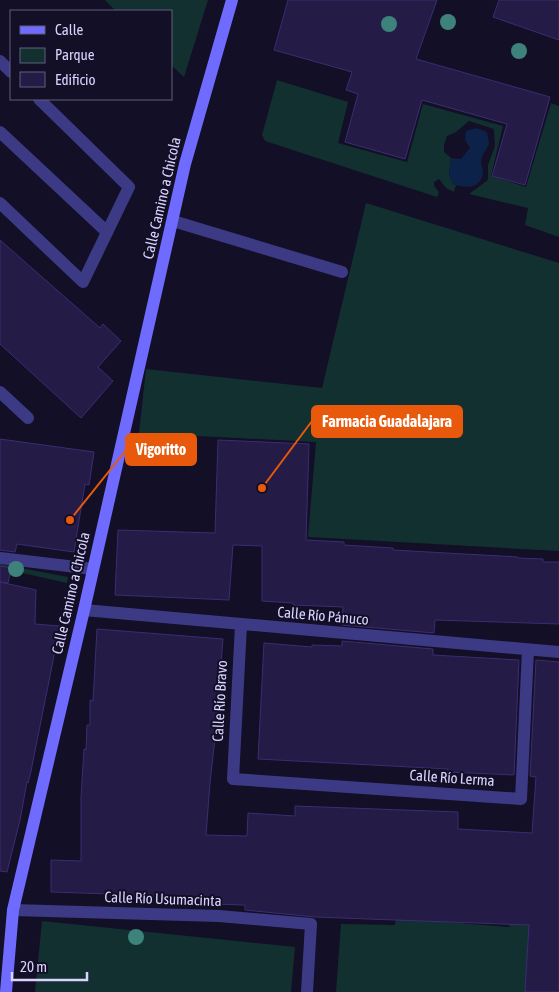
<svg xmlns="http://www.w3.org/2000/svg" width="559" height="992" font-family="'Asap Condensed',sans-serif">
<rect width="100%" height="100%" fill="#130f26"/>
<g fill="#12302f">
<path d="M105 0H208L184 77 171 65V11H116Z"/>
<path d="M277 80 348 102 338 143 407 162 423 104 503 126 491 176 526 187 551 103 559 106V237L525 225 528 208 469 194 488 180V165L495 146 494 129 469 121 456 132 447 136 444 145V152L451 158 449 174 453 184 456 185 454 192 446 188 439 179 434 182V186L439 192 437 197 265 141 262 135Z"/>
<path d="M366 203 559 263V551L308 537 316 442 139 433 146 369 322 388Z"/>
<path d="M0 564 68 577 67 583 0 568Z"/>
<path d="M511 902H531L525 992H336L341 924 395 925 396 918 509 927Z"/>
<path d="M42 921 295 947 291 992H35Z"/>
</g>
<path fill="#0c2248" d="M477 128 487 132 489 144C486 150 481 156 481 163 481 165 483 169 483 171 482 189 466 189 453 184L449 174 451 158 461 159 470 148 465 140 466 131Z"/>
<g fill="#241b47" stroke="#3b2d73">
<path d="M288 0H437L416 59 550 97 525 185 492 176 507 124 422 100 405 159 345 142 358 94 346 90 352 72 274 50Z"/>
<path d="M499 0H559V40L493 17Z"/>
<path d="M0 240 100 328 103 324 121 341 98 367 113 381 81 418 0 344Z"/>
<path d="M0 439 94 452 89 485 85 484 74 552 17 544 15 552 0 550Z"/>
<path d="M218 440 309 444 306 540 344 542V545L393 548V550L518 557V558L543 559V562H559V624L435 620 434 633 342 625 343 607 293 605V603L262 601V546L233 545 229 600 115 595 118 530 215 533Z"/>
<path d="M0 566 11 568 8 583 0 582Z"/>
<path d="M0 582 36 590 35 624 60 626 31 771 28 783 27 782 20 820 7 872 0 871Z"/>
<path d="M97 629 223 639 221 663H223L221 711H218L210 783 206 835 247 836 248 813 295 816V806L458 812V829L532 833 536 777 530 776 536 660 559 662V992H525L529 925 315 917 245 910V905L177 903V900L111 897V894L51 892V860L81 861V797L84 749 86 750 87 725H90V700L93 701Z"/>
<path d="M342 641 433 649V655L519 660 514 775 448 772V769L258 759 264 643 312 647V645L342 646Z"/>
</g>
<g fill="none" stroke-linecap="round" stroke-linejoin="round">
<g stroke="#3d3a85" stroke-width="12">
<path d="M0 61 11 72"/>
<path d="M0 132 107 232"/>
<path d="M0 203 83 282 129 187 39 99"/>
<path d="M173 221 342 272"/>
<path d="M0 392 28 418"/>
<path d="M0 558 93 569"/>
<path d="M84 610 559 652"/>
<path d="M241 625 233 779 521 799 528 650"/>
<path d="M13 910 219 916 311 924 307 992"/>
</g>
<path stroke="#6f6bff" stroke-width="12" d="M6 992 13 910 84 610 185 164 232 0"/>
</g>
<g fill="#3d827b">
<circle cx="448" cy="22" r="8"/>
<circle cx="389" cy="24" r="8"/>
<circle cx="519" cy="51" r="8"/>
<circle cx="16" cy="569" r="8"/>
<circle cx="136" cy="937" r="8"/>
</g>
<g text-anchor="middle" stroke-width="4" stroke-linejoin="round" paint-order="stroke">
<g font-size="15" fill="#d9d4ff" stroke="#130f26">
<text transform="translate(162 198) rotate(-77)" y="5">Calle Camino a Chicola</text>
<text transform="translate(71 593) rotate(-77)" y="5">Calle Camino a Chicola</text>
<text transform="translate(323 616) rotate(5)" y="5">Calle Río Pánuco</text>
<text transform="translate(220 701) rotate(-87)" y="5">Calle Río Bravo</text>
<text transform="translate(452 778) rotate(4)" y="5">Calle Río Lerma</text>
<text transform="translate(163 899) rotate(2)" y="5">Calle Río Usumacinta</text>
</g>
</g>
<path fill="none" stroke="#e8590c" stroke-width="2" d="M262 488L312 421M70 520L126 450"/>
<g fill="#e8590c" stroke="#130f26" stroke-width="2">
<circle cx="262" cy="488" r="5"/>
<circle cx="70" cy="520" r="5"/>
</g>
<g fill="#e8590c" stroke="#e8590c" stroke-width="2">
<rect x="312" y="406" width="150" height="31" rx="5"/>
<rect x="126" y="434" width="70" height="31" rx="5"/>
</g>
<g font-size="16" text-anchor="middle" font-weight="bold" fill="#fff">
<text x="387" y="427">Farmacia Guadalajara</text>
<text x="161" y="455">Vigoritto</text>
</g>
<rect x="10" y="10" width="162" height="90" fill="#130f26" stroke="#625e7d"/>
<rect x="20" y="26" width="25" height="8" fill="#6f6bff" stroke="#625e7d"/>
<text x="55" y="35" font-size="15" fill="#d9d4ff">Calle</text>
<rect x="20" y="48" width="25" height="15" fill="#12302f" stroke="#625e7d"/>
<text x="55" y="60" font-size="15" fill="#d9d4ff">Parque</text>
<rect x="20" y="72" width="25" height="15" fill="#241b47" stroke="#625e7d"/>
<text x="55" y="85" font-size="15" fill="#d9d4ff">Edificio</text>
<path d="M12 972v8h75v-8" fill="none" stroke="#d9d4ff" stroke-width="2.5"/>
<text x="20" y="972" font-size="15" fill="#d9d4ff" stroke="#130f26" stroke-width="4" paint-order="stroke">20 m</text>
</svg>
